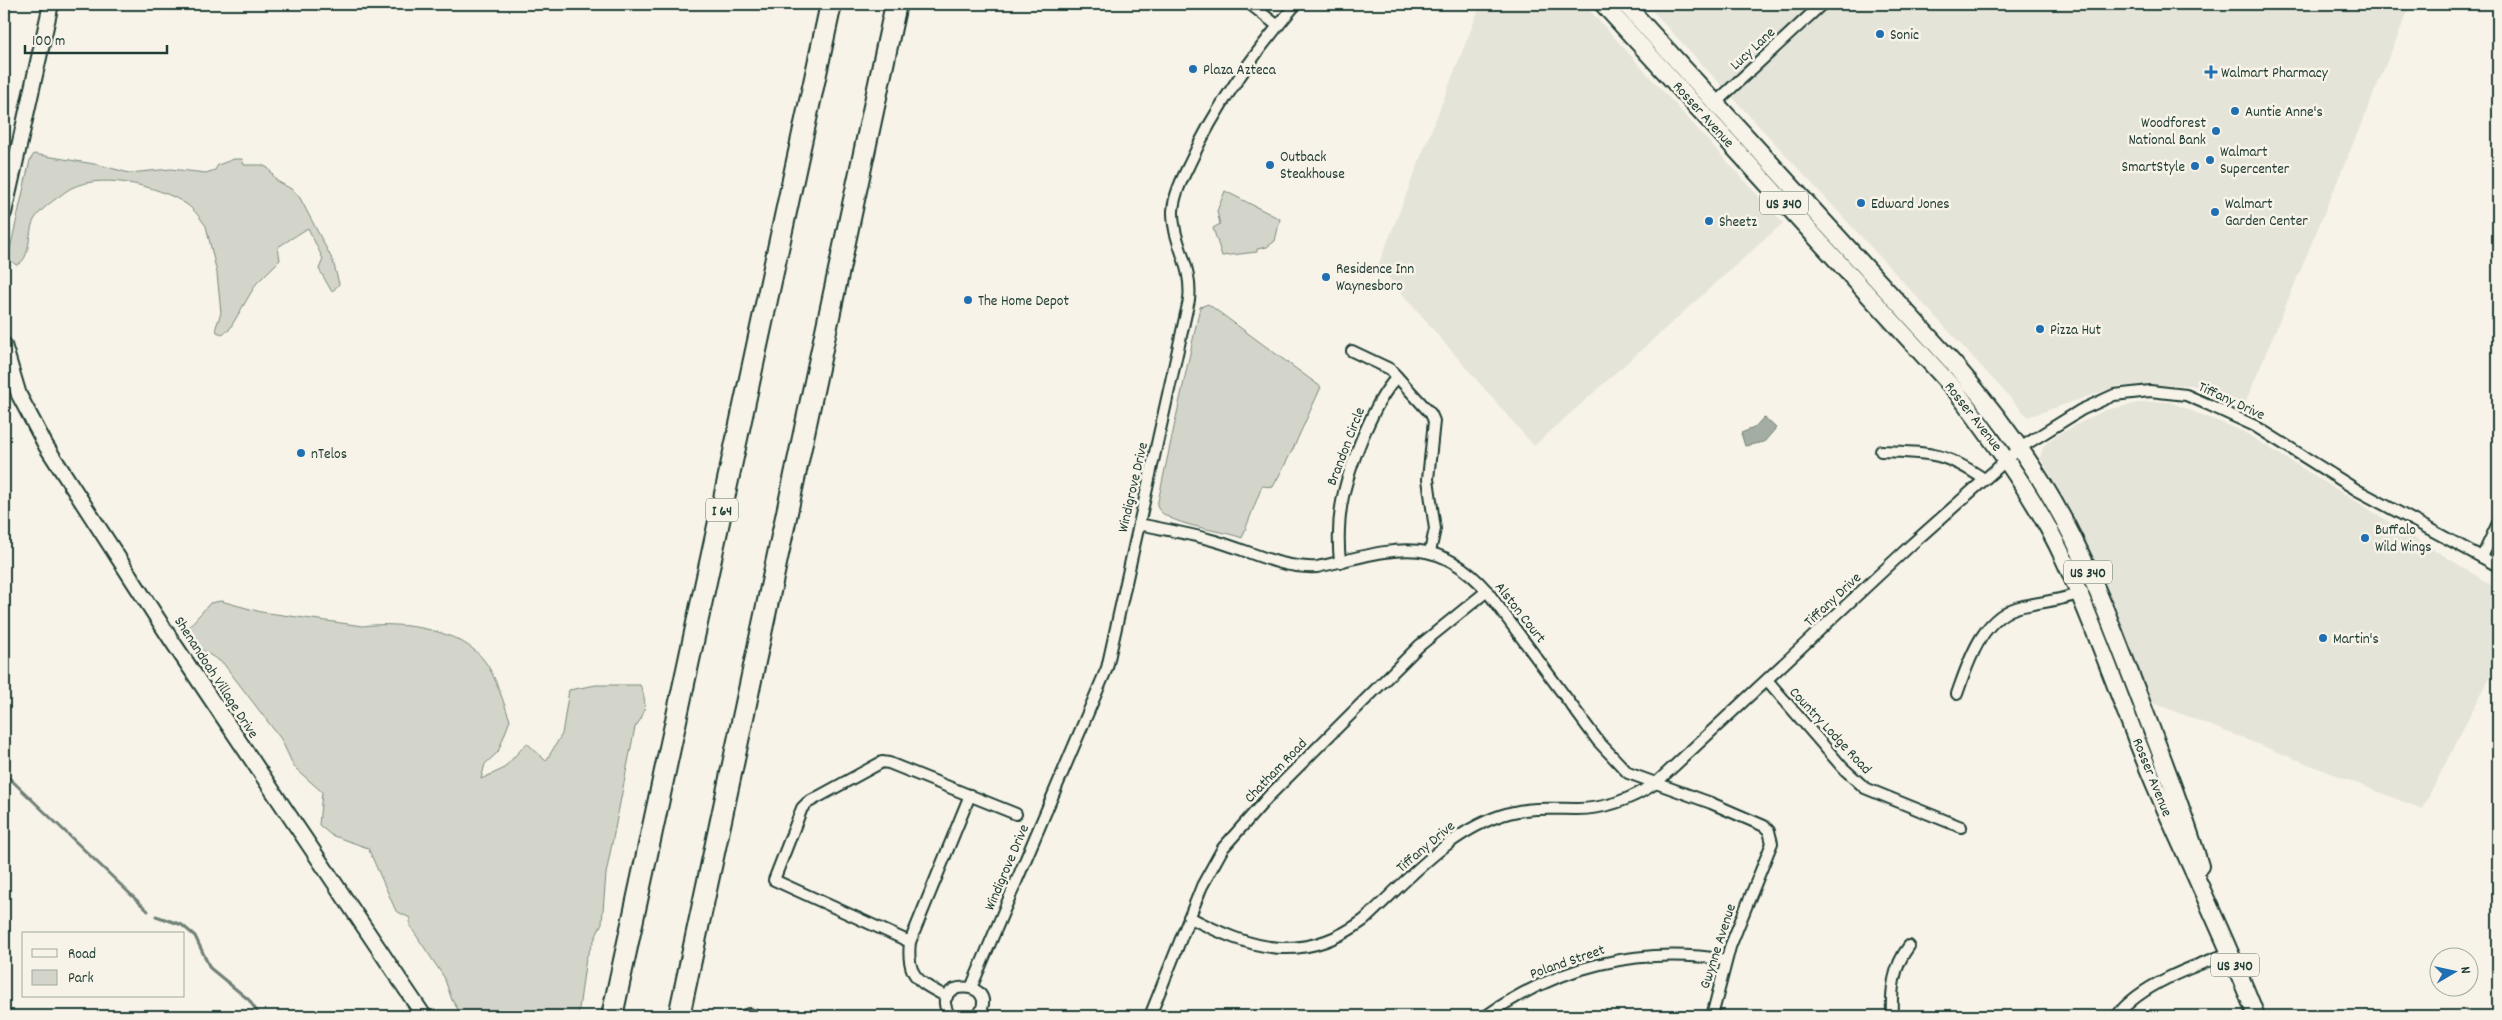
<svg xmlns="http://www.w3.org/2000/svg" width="2502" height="1020" font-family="Dekko,sans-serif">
<rect width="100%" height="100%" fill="#f7f3e8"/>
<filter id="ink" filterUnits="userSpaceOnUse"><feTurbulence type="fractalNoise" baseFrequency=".02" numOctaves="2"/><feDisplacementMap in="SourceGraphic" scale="10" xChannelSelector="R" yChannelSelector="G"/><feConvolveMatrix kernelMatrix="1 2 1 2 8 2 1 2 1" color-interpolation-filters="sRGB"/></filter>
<g filter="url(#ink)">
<g fill="#e5e4d9">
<path d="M1481 4H1584L1783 223 1534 446 1378 266Z"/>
<path d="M1646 4H2411L2244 406 2192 385 2118 386 2028 417Z"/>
<path d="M2144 402H2170L2242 431 2498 589V661L2422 809 2151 702 2106 591 2068 506 2040 457 2044 445 2057 435 2105 410Z"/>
</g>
<g fill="#d3d5ca" stroke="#79897f">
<path d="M34 154 100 165 129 173 171 169 206 173 215 170 218 165 234 159H242L244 165H262L268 168 277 181 293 190 300 198 333 261 339 284 332 292 319 269 323 259 308 228 278 247 280 260 256 284 229 330 222 334 217 332 216 327 221 313 217 273 206 226C200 218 195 210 186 204 158 185 94 170 65 192 56 199 40 209 34 220 27 233 32 260 16 265L8 258 30 160Z"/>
<path d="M1225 191 1280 219 1275 241 1267 247 1257 249V252L1222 256 1213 228 1220 224 1217 211Z"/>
<path d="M1208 304 1321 387 1292 451 1273 487 1262 486 1242 538C1223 530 1163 525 1157 506L1200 307Z"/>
<path d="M221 601 261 612 363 626C400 621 464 629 486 663 497 679 503 702 510 720L498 752 485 764 481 779 503 769 527 743 546 761 562 734 569 690 596 685H640C647 701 647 713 635 727L606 874 602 923 586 958 578 1016H462L452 1000 444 977 410 926V918L396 911 368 848 331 835 319 825 322 792 294 767 281 739 223 663 205 652 187 636V629L210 603Z"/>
</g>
<path fill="#a4ada3" stroke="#6f8077" d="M1764 417 1776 428 1764 442 1745 446 1741 433 1754 428Z"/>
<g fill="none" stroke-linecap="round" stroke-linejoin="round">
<g stroke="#6f8077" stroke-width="3">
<path d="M4 773 148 911"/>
<path d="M156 916 182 925 195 936 210 968 249 1000 260 1016"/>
</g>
<defs>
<g id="minor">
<path d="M1250 4 1278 26"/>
<path d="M1713 105 1822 4"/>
<path d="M1352 351 1390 369 1431 414 1434 421 1428 479 1435 529 1430 552"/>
<path d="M1881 451C1929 453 1943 451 1984 479"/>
<path d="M1139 524C1162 529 1186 533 1208 539 1245 548 1278 569 1317 567 1386 552 1433 529 1487 591L1598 741 1628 773 1711 803 1764 826 1769 831 1772 843 1730 947 1712 1016"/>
<path d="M2482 557 2498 523"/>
<path d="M1340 562C1335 513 1345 480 1363 436 1373 414 1381 395 1397 377"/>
<path d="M1767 680 1843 768 1865 788 1961 827"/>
<path d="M1957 694C1969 660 1983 614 2023 606 2042 602 2064 600 2083 592"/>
<path d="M1189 917C1252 950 1303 965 1364 920 1408 880 1450 829 1509 813 1532 807 1554 809 1577 809 1606 809 1632 799 1656 783L1912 544 2020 448 2081 410 2114 395 2150 391 2186 395 2207 404 2255 426 2357 490 2498 566"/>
<path d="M910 942 774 880 802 808 807 803 882 762 889 763 1016 814"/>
<path d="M971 988 1107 668 1189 300C1193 265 1172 242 1173 211 1174 195 1182 179 1189 165 1216 105 1254 54 1296 4"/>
<path d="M947 997C919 982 906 977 910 942L970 795"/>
<path d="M743 1016 749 1014 755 1016"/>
<path d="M950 1016C925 978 1003 978 978 1016"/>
<path d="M1150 1016 1202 886 1223 848 1269 796 1419 646 1487 591"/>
<path d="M1486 1016C1557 966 1640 946 1726 960"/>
<path d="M1892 1016C1891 990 1893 967 1909 946"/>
<path d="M2117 1016C2139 985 2196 965 2230 953"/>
</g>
<g id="tertiary">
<path d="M4 213 51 4"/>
<path d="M4 345 19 395 46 446 172 641 424 1016"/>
</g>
<g id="primary">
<path d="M1603 4 1957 392C1996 445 2035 497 2063 557 2099 633 2124 714 2158 792 2190 867 2227 940 2256 1016"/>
<path d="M1625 4 1954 364C2000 417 2042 475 2073 538 2099 590 2119 645 2140 699 2161 755 2183 809 2200 866"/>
</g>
<g id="motorway">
<path d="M612 1016 831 4"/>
<path d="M679 1016 896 4"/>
</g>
</defs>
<use href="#minor" stroke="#1f3d34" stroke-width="14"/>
<use href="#tertiary" stroke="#1f3d34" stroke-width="18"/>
<use href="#primary" stroke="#1f3d34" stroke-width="20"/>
<use href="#motorway" stroke="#1f3d34" stroke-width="24"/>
<use href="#minor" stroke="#f7f3e8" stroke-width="10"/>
<use href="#tertiary" stroke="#f7f3e8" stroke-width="14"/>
<use href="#primary" stroke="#f7f3e8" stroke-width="16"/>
<use href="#motorway" stroke="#f7f3e8" stroke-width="20"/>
</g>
</g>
<g fill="#1f6fb2" stroke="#f7f3e8" stroke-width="2">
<circle cx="1880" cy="34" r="5"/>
<circle cx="1193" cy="69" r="5"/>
<path d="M2208.5 64.5h5v5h5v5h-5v5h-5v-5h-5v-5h5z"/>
<circle cx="2235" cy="111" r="5"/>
<circle cx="2216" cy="131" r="5"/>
<circle cx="2210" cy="160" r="5"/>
<circle cx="1270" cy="165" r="5"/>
<circle cx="2195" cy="166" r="5"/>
<circle cx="1861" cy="203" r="5"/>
<circle cx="2215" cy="212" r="5"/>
<circle cx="1709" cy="221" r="5"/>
<circle cx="1326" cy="277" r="5"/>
<circle cx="968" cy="300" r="5"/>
<circle cx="2040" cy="329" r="5"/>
<circle cx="301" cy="453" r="5"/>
<circle cx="2365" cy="538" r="5"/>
<circle cx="2323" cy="638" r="5"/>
</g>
<g text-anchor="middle" stroke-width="5" stroke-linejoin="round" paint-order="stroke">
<g fill="#f7f3e8" stroke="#60746a" stroke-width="1">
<rect x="1760" y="191.5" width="48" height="23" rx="4"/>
<rect x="706" y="498.5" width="32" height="23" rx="4"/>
<rect x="2064" y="560.5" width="48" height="23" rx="4"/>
<rect x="2211" y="953.5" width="48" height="23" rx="4"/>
</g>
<g font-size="14" font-weight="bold" fill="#1f3d34">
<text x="1784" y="208">US 340</text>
<text x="722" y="515">I 64</text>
<text x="2088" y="577">US 340</text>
<text x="2235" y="970">US 340</text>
</g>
<g font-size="15" fill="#1f3d34" stroke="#f7f3e8" text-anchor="start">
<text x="1890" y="39">Sonic</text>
<text x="1203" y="74">Plaza Azteca</text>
<text x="2221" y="77">Walmart Pharmacy</text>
<text x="2245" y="116">Auntie Anne's</text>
<text x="2206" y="127" text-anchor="end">Woodforest<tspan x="2206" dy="17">National Bank</tspan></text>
<text x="2220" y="156">Walmart<tspan x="2220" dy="17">Supercenter</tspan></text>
<text x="1280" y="161">Outback<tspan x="1280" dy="17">Steakhouse</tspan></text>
<text x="2185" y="171" text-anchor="end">SmartStyle</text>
<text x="1871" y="208">Edward Jones</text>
<text x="2225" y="208">Walmart<tspan x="2225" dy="17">Garden Center</tspan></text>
<text x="1719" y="226">Sheetz</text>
<text x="1336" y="273">Residence Inn<tspan x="1336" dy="17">Waynesboro</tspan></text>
<text x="978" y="305">The Home Depot</text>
<text x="2050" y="334">Pizza Hut</text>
<text x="311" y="458">nTelos</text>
<text x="2375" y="534">Buffalo<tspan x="2375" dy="17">Wild Wings</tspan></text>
<text x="2333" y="643">Martin's</text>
</g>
<g font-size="15" fill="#1f3d34" stroke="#f7f3e8">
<text transform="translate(1752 48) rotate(-43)" y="5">Lucy Lane</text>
<text transform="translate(1704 114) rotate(48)" y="5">Rosser Avenue</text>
<text transform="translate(2232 400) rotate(25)" y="5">Tiffany Drive</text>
<text transform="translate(1974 416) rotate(52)" y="5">Rosser Avenue</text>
<text transform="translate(1345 446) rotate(-69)" y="5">Brandon Circle</text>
<text transform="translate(1132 487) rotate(-77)" y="5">Windigrove Drive</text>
<text transform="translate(1832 599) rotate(-43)" y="5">Tiffany Drive</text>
<text transform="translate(1521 612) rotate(52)" y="5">Alston Court</text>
<text transform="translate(217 677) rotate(57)" y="5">Shenandoah Village Drive</text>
<text transform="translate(1831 730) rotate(47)" y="5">Country Lodge Road</text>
<text transform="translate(1275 770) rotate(-46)" y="5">Chatham Road</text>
<text transform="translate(2153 777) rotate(68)" y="5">Rosser Avenue</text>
<text transform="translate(1425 846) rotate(-40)" y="5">Tiffany Drive</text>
<text transform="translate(1006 867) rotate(-67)" y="5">Windigrove Drive</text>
<text transform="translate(1717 946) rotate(-72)" y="5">Gwynne Avenue</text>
<text transform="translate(1567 961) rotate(-19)" y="5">Poland Street</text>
</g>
</g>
<rect width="2502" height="1020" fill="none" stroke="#f7f3e8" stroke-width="20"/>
<rect x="10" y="10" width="2482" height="1000" fill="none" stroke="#1f3d34" stroke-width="2" filter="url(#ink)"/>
<rect x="22" y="932" width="162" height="65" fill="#f7f3e8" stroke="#a1aaa0"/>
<rect x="32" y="949" width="25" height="8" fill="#f7f3e8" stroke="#a1aaa0"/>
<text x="68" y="958" font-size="15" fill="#1f3d34">Road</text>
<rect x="32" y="970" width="25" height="15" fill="#d3d5ca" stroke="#a1aaa0"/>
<text x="68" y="982" font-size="15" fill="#1f3d34">Park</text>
<g transform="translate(2454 972) rotate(81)"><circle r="24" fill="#f7f3e8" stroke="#a1aaa0"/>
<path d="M0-4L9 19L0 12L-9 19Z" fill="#1f6fb2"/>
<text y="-8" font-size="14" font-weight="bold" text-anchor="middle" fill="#1f3d34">N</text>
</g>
<path d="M25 45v8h142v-8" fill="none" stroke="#1f3d34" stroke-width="2.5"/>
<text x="32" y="45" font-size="15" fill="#1f3d34" stroke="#f7f3e8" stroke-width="4" paint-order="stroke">100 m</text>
</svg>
